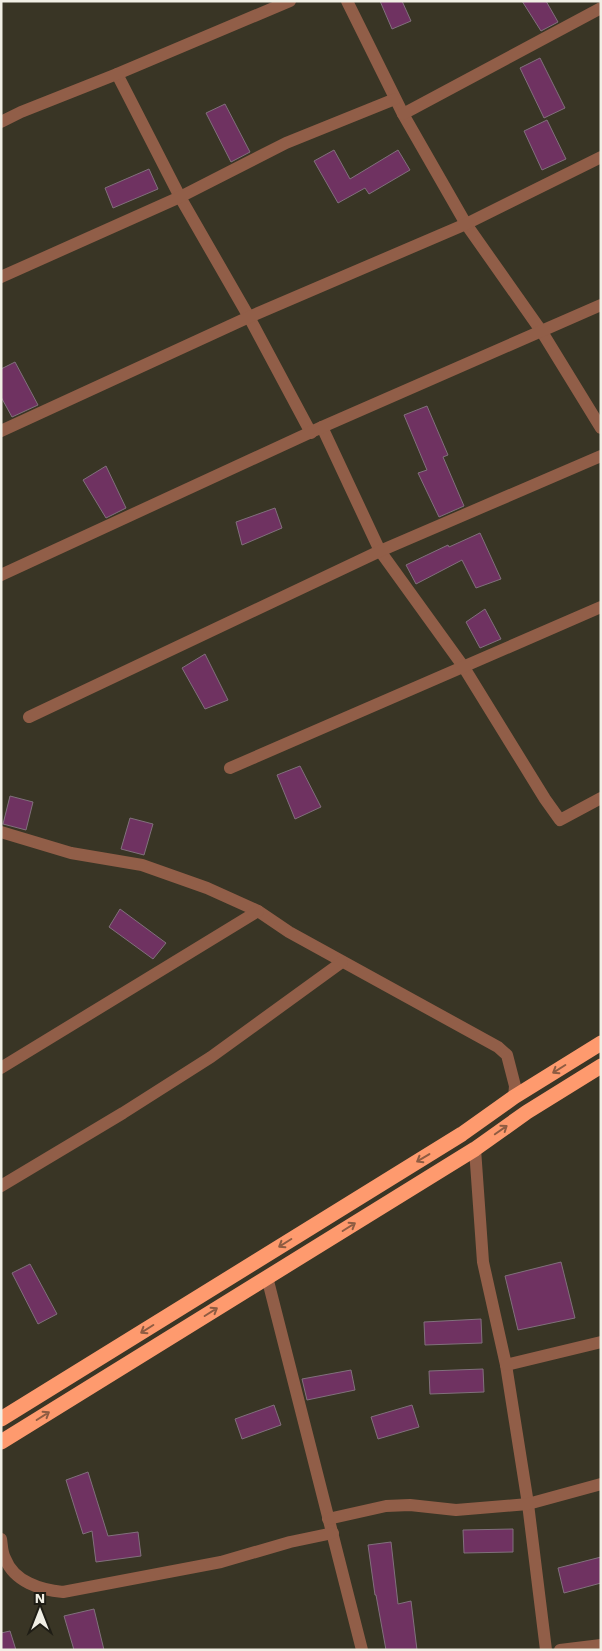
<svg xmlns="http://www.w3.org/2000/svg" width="602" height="1651" font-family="'Work Sans',sans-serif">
<rect width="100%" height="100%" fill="#393525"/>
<g fill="#6f3261" stroke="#81707c">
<path d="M380 1H402L411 21 392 29Z"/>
<path d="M522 1H546L558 22 541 31Z"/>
<path d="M540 58 565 108 544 118 520 68Z"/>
<path d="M225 104 250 152 231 162 206 113Z"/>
<path d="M547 120 566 159 542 170 524 131Z"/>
<path d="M334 150 350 179 398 150 410 170 369 194 365 188 338 203 314 161Z"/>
<path d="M149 169 158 189 113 208 105 188Z"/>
<path d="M15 362 38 405 12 417 1 397V369Z"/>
<path d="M427 406 448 455 443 457 464 506 439 517 418 473 427 470 404 415Z"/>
<path d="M106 466 126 508 106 518 83 480Z"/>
<path d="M275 508 282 528 242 545 236 522Z"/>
<path d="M480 533 501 579 476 588 462 560 416 584 406 565 448 545 449 547Z"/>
<path d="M485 609 501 639 480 648 466 622Z"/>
<path d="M205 654 228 700 205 709 182 668Z"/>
<path d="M300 766 321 807 295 819 277 775Z"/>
<path d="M10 796 33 802 26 830 3 824Z"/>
<path d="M130 818 153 824 144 855 121 849Z"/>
<path d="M120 909 166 943 153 959 109 927Z"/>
<path d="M561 1262 575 1318 518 1330 505 1276Z"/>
<path d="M30 1264 57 1314 38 1324 12 1273Z"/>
<path d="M481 1319 482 1343 425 1345 424 1322Z"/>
<path d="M483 1369 484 1392 430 1394 429 1371Z"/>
<path d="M351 1370 355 1390 307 1400 302 1379Z"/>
<path d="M274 1405 281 1425 242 1439 235 1419Z"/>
<path d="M412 1405 419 1427 378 1439 371 1417Z"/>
<path d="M88 1472 108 1536 138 1532 141 1556 96 1562 92 1531 83 1534 66 1480Z"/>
<path d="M513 1529V1552L464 1553 463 1530Z"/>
<path d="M391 1542 398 1604 411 1601 417 1650H386L376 1595H375L368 1545Z"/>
<path d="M601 1557V1583L564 1593 558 1568Z"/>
<path d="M94 1609 104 1650H74L64 1616Z"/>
<path d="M10 1631 16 1650H1V1633Z"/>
</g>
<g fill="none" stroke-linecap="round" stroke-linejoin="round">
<g stroke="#915e48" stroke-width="12">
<path d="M347 1 403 114 466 224 542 332 601 428"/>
<path d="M117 74 180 197 249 317 311 433"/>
<path d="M403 114 601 8"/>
<path d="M1 122 21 112 117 74 290 1"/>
<path d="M1 277 180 197 286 143 395 99"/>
<path d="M322 427 380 551 463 666 545 799 560 820 601 798"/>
<path d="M1 431 249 317 466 224 601 157"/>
<path d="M1 575 322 427 601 305"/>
<path d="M29 717 380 551 601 456"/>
<path d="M230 768 601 607"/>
<path d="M1 832 71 853 142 865 207 888 258 911 289 932 498 1047 507 1055 515 1086 514 1097"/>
<path d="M1 1068 258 911"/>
<path d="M475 1149 483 1262 506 1365 528 1504 546 1650"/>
<path d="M1 1186 123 1113 211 1057 342 962"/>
<path d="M267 1277 362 1650"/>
<path d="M506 1365 601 1342"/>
<path d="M328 1519 386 1506 410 1505 456 1510 528 1504 601 1484"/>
<path d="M1 1539C2 1545 2 1553 5 1558 14 1582 41 1590 63 1592L221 1562 290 1542 333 1533"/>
<path d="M560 1650 601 1645"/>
</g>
<g stroke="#fe9a6e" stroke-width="15">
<path d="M1 1419 462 1134 514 1097 601 1043"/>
<path d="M1 1442 475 1149 527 1112 601 1066"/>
</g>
</g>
<defs><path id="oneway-shaft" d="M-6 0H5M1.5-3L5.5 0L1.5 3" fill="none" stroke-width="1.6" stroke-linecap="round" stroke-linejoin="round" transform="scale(1.25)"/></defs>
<g stroke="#8e5c42">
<use href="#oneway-shaft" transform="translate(559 1069) rotate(148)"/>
<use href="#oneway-shaft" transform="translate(501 1130) rotate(-35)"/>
<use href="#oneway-shaft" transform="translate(423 1158) rotate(149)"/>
<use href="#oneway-shaft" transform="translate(349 1227) rotate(-32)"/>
<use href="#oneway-shaft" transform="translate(285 1243) rotate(148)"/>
<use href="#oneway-shaft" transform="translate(211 1312) rotate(-32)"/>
<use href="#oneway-shaft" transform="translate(147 1329) rotate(148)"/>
<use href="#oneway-shaft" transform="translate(43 1416) rotate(-32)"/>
</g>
<rect width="602" height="1651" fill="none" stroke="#f1efe5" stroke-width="5"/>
<g transform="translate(40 1611)" stroke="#1f1d15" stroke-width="4" paint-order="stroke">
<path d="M0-4L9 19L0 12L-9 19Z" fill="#f1efe5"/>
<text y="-8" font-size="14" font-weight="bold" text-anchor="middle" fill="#f1efe5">N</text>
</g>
</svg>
